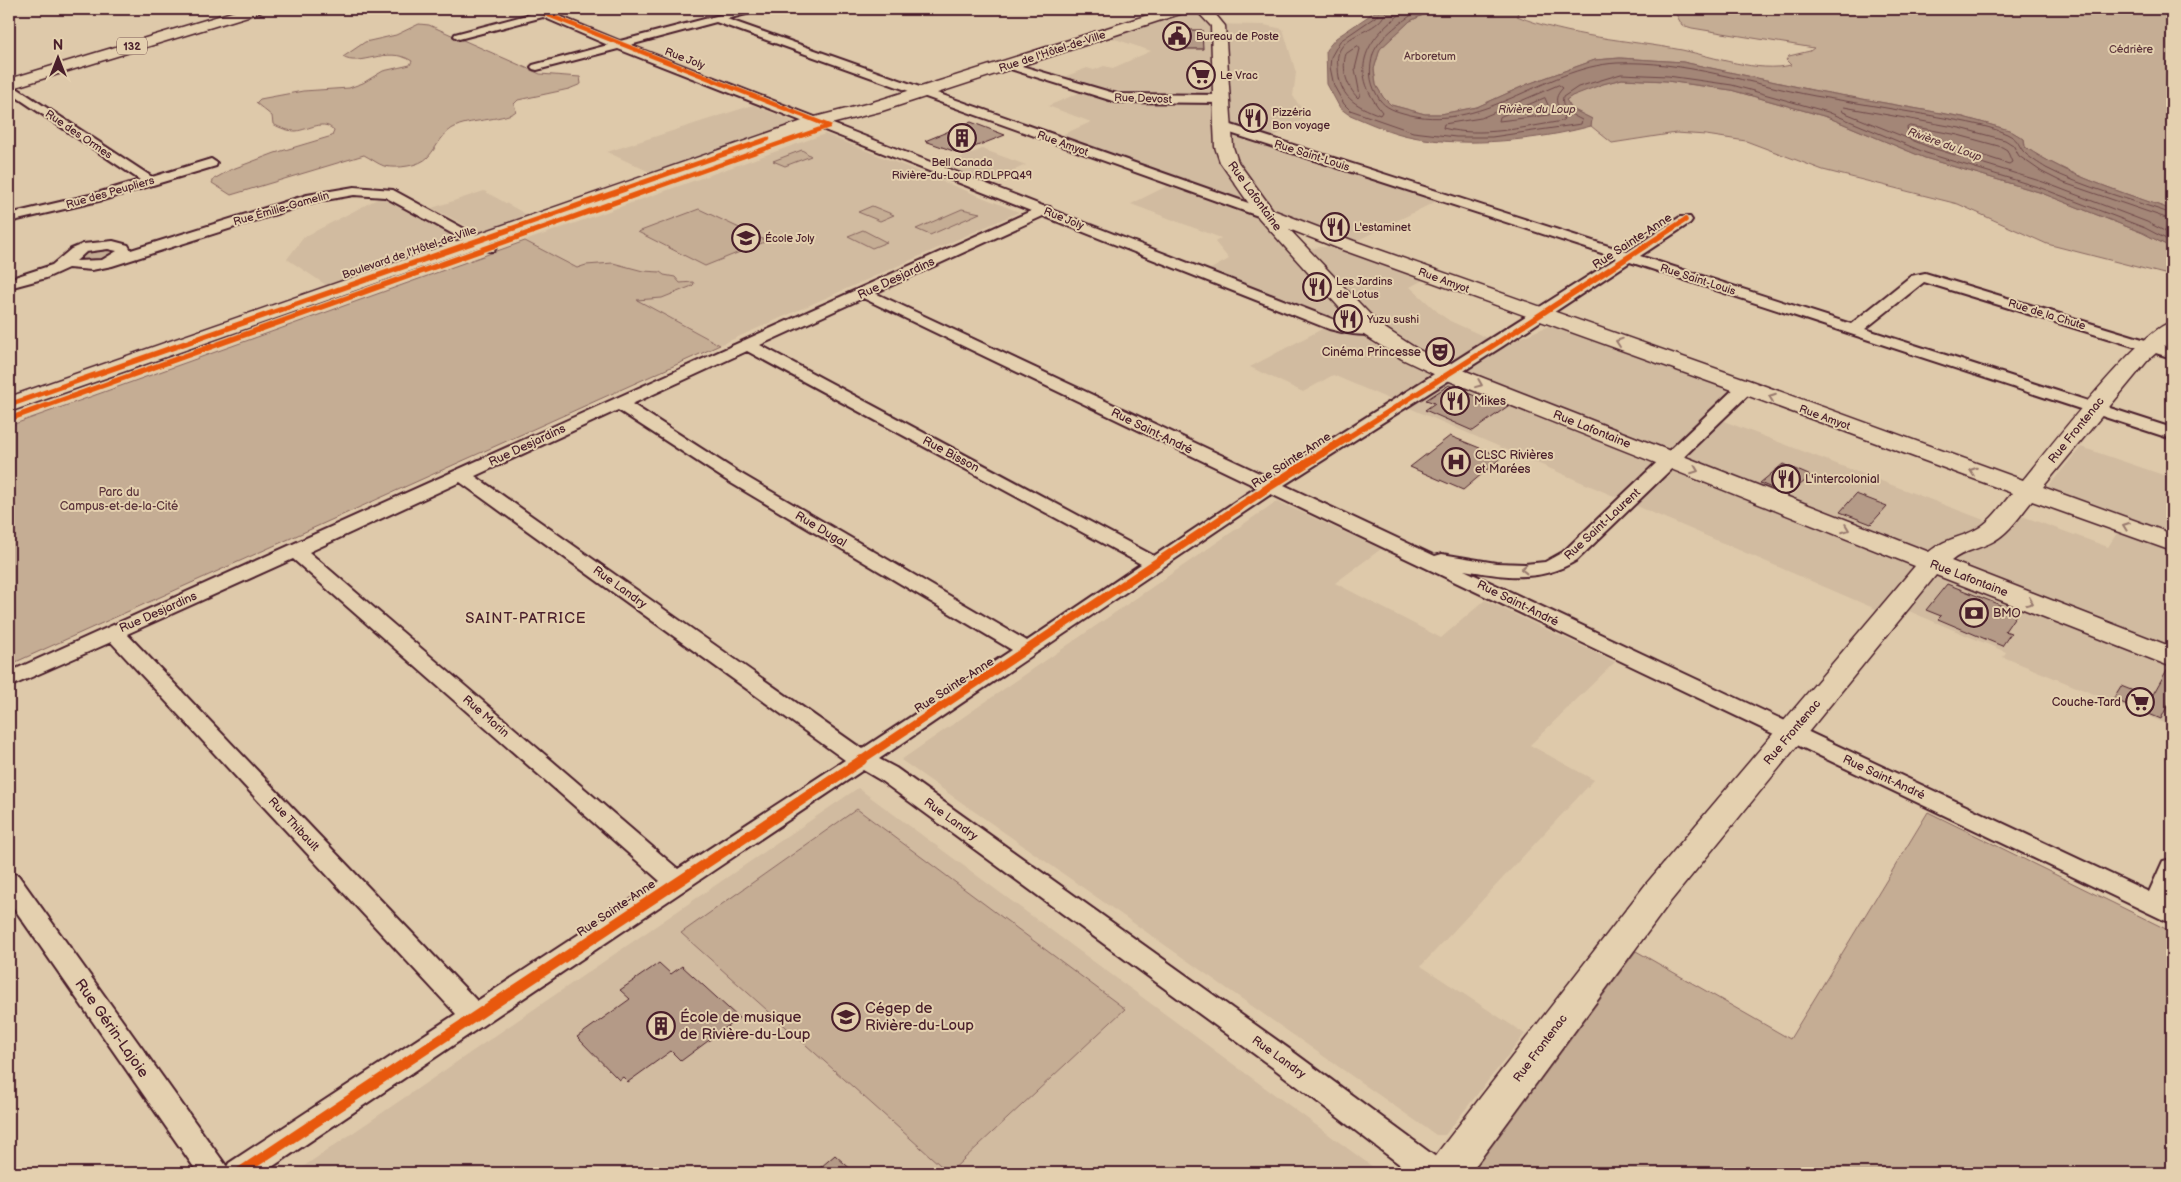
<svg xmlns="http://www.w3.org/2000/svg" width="2181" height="1182" font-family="'Balsamiq Sans',sans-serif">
<rect width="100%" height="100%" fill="#dec9aa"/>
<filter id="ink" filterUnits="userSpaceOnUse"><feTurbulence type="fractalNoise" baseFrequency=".02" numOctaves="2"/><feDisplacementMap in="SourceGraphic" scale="10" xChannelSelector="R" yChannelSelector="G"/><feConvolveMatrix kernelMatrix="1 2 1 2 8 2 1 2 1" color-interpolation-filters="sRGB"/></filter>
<g filter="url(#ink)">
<g fill="#d1bba0">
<path d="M1191 9 1206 15 1210 24 1264 25 1283 29 1296 73 1293 96 1307 117 1268 140 1445 197 1354 242 1275 212 1263 198 1264 195 1240 164 1222 166 1247 202 1057 137 1091 122 1048 106 1093 87 1064 77 1087 68 1094 70 1104 66 1113 68 1151 51 1106 36Z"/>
<path d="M753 105 797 123 654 174 607 152Z"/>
<path d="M825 134 1019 212 720 345 525 241Z"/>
<path d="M982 149 1026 165 987 182 942 165Z"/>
<path d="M1167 186 1239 211 1258 215 1322 291 1341 310 1348 314 1359 323 1347 325 1209 270 1229 259 1215 242 1221 238 1131 204Z"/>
<path d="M484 191 531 217 480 233 432 208Z"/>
<path d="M381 197 450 234 459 240V241L329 287 287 259 304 237Z"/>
<path d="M1331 246 1425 279 1410 287 1440 314 1450 321 1503 345 1551 325 1563 317 1751 384 1713 417 1992 523 2022 516 2108 547 2119 530 2172 549V726L2003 657 2006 652 1885 601 1878 610 1333 375 1303 392 1250 367 1324 328 1348 334H1364L1370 336 1371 340 1376 345 1429 371 1377 324 1309 251 1313 248Z"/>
<path d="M2081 447 2172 478V533L2047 488Z"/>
<path d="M1277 501 1381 549 1335 583 1441 638 1485 600 1615 662 1530 745 1594 780 1421 966 1525 1034 1445 1135H1436L901 760Z"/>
<path d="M858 788 1381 1173H294Z"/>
</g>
<g fill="#c5ad94" stroke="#886660">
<path d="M1436 9H1519L1517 16C1568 37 1628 40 1682 50 1714 57 1758 73 1791 65L1786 60 1789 56 1810 51 1814 48 1692 28 1682 25 1673 9H2172V210C2122 192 2070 177 2025 147L2024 139 2009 130 1963 117 1812 90 1683 62 1620 58 1595 60 1528 84 1477 107 1441 114H1425L1391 105 1383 97 1376 85 1374 69 1380 49 1410 21Z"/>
<path d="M419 24 429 25 540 74 580 77 581 84 569 89 518 100 514 104 516 111C509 119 470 120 457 126 442 132 438 146 428 157 420 166 397 169 384 166 378 164 370 158 364 155L231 195 212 183 214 179 230 170 275 153 332 136 334 131C325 118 308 130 296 131 288 131 280 128 273 124L272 116 256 103 260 99 303 91 349 88 363 83 383 71 410 65 412 61C387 45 359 68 343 57L365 42 396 35Z"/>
<path d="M1622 79 1667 81 1731 90 1827 117 1925 158 2039 192 2143 233 2172 248V276L2047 244 1958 204 1823 170 1746 141 1706 135 1676 133 1612 143 1591 126 1592 119 1572 109 1566 100C1581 88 1603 84 1622 79Z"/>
<path d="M802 150 811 156 785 166 773 161Z"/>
<path d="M872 206 894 215 880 221 858 212Z"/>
<path d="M699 209 767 241 705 266 638 232Z"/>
<path d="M962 209 980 213 930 235 916 229Z"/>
<path d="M863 230 886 242H887L872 248 848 236Z"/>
<path d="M525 241 577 268 586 265 613 263 643 271 660 272 664 275 675 277 680 283 693 282 694 284 692 286 662 298 637 300 720 345 9 665V426Z"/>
<path d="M110 249 115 253C105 259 91 266 79 260 85 249 99 250 110 249Z"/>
<path d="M857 809 1125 1009 949 1173 681 933Z"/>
<path d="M1928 812 2172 932V1173H1472L1636 951 1790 1039Z"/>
</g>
<path fill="#a38677" stroke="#7f5d59" d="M1379 9H1436L1410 21 1380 49 1374 69 1376 85 1383 97 1391 105 1425 114H1441L1477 107 1528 84 1595 60 1620 58 1683 62 1812 90 1963 117 2009 130 2024 139 2025 147C2070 177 2122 192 2172 210V248L2143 233 2039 192 1925 158 1827 117 1731 90 1667 81 1622 79 1603 84 1572 96 1566 100 1572 109 1592 119 1591 126C1540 140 1465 148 1413 137 1391 133 1369 123 1348 114L1340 108 1327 84 1326 50 1336 38Z"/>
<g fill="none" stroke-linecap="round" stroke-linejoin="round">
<g stroke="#6e4849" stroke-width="1">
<path d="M1380 9 1378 15 1340 41 1331 57 1330 67 1334 86 1344 104 1350 110 1413 132 1456 137H1492L1581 124 1582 120C1572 115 1560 110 1563 97L1578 87 1621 74 1668 76 1732 85 1828 112 1926 153 2041 188 2145 228 2172 242"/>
<path d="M1387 9C1380 32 1353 30 1341 48 1337 54 1337 61 1338 67 1339 97 1354 105 1380 115L1382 112C1347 69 1366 37 1408 9"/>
<path d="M1421 9C1406 18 1379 37 1373 54 1369 69 1369 81 1377 95 1382 106 1392 110 1403 113 1480 136 1543 67 1617 63 1684 60 1750 84 1815 96 1853 102 1891 109 1928 115 1953 120 1985 124 2007 134 2019 140 2017 143 2023 151 2028 157 2040 164 2046 168 2082 187 2133 200 2172 214"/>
<path d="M1358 46 1360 49 1355 69 1360 95 1358 98C1347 87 1341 69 1346 54Z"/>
<path d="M1559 85 1563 88C1552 99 1557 105 1564 117L1563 121C1525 127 1481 138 1443 128L1444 124 1481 118Z"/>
<path d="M1545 98 1551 112 1549 115 1499 121 1500 117Z"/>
<path d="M1910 126 1958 135 2002 147 2007 150 2012 162 2009 164 1908 131 1907 128Z"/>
<path d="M2172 220 2064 183 2042 172 2019 156 2013 145 2005 140 1960 128 1844 107 1842 109 1843 112 1929 147 2043 182 2147 222 2172 235"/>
</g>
</g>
<g fill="#b49a87" stroke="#4a1f2b">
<path d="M1176 30H1202L1203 49H1177Z"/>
<path d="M971 122 1005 135 959 153 925 141Z"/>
<path d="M1449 385 1482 399 1485 397 1508 406 1473 431 1425 410 1435 403 1426 400Z"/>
<path d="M1450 436 1502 457 1463 490 1410 467Z"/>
<path d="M1783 464 1811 476 1788 495 1760 483Z"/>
<path d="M1856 494 1887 506 1871 524 1840 512Z"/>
<path d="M1947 584 2018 612 2005 631 2011 633 2002 646 1938 619 1941 616 1926 610Z"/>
<path d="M2168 668 2172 669V696L2161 719 2113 699 2121 686 2151 698Z"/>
<path d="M659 963 671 974 682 966 739 1018 681 1061 671 1051 628 1082 623 1077 619 1080 577 1037 630 999 620 990Z"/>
<path d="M835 1155 855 1173H814Z"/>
</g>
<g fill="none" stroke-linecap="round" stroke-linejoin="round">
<defs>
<g id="street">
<path d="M528 9 554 10V14L620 41 743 9H759L758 11 727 19 1271 211 1273 214 1271 217H1261L716 22 630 45 1043 206 1050 207 1052 210 1340 322 1378 327 1380 330 1378 333C1361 337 1345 333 1329 329L1043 216 875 293 1270 478 1617 258 1218 129 1216 126 1218 123 1222 122 1627 252 1680 217H1690L1692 220 1690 223 1640 256 1851 324 1911 276 1925 273 2172 348V358L1924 282 1865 329 2172 428V439L1630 262 1503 346 1284 485 1435 556 1442 554 1496 563 1525 564 1545 562 1563 552 1740 383H1752L1754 387 1752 391 1577 560C1540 583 1505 577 1464 570L2149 892 2163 861 2172 859V895L2169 901 2172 903V924L1271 494 879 759 896 768 1292 1051 1444 1163 1449 1173H1411L1272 1067 880 780 863 770 263 1173H198L9 901V873L18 875 227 1167 229 1163 456 1014 111 642 9 687V672L1031 211 618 49 537 70 533 69 531 67 533 65 608 45 543 17 459 39 454 36 455 34 534 13ZM863 298 1257 487 1154 556 760 345ZM747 351 1141 564 1027 641 738 472 632 404ZM618 410 726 480 1012 650 862 749 475 476ZM460 482 845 760 678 869 309 552ZM293 559 660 881 477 1001 127 634Z"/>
<path d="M1008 62 1117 94 1222 95 1228 99 1222 103 1116 102 1004 67 1002 65 1004 63Z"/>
<path d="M9 83 152 177 211 159 217 163 216 166 103 200 9 222V214L94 194 140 180 9 92Z"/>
<path d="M354 187 393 190 494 245 496 248 494 251H484L385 197 354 195 314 202 112 266 92 270 68 268 46 278 9 288V279L52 265 71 249 83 244 113 241 128 245 131 250 307 195ZM108 249 117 251 102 260 76 261 86 252Z"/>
</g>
<g id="secondary">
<path d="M1167 9H1188L1186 12 882 111 823 126 9 412V397L811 118 870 103Z"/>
<path d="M1195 9H1211L1225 26 1233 147 1238 162 1273 210 1354 241 1754 382 2023 480C2048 450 2141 328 2172 322V339L2148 360 2043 487 2172 534V551L2032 501C2021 514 2010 532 1994 541 1980 549 1964 550 1951 561L2172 647V667L1936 575 1670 902 1470 1173H1426L1432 1160 1646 884 1915 566 1442 378 1402 359 1364 335 1259 218 1220 162 1215 147 1214 126 1211 26ZM1289 229 1340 249 1738 392 2012 493C2001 506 1991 522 1975 530 1957 539 1946 538 1929 552L1458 368 1417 349 1380 325Z"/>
</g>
<path id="primary" d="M242 9H263L261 12 9 89V79Z"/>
</defs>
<use href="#street" stroke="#4a1f2b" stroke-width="4"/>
<use href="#secondary" stroke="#4a1f2b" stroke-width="3"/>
<use href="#primary" stroke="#4a1f2b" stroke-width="3"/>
<use href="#street" fill="#e4d0af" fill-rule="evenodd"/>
<use href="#secondary" fill="#e4d0af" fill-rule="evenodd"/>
<use href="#primary" fill="#e4d0af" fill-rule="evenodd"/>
<defs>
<g id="cycleway-far3">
<path d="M533 9 829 126"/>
<path d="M621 190 768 139"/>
<path d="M649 190 829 126"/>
</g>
<g id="cycleway-far2">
<path d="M9 405 625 189"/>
<path d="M9 419 652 189"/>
<path d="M1347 438 1497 343 1685 220"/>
</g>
<path id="cycleway-far1" d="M860 761 1269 487 1348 437"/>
<path id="cycleway" d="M239 1173 862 760"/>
</defs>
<use href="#cycleway-far3" stroke="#e4d0af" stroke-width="6"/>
<use href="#cycleway-far2" stroke="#e4d0af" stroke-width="8"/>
<use href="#cycleway-far1" stroke="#e4d0af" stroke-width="11"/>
<use href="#cycleway" stroke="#e4d0af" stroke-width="13"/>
<use href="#cycleway-far3" stroke="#e8590c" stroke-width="4.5"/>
<use href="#cycleway-far2" stroke="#e8590c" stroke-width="5.5"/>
<use href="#cycleway-far1" stroke="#e8590c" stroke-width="8"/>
<use href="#cycleway" stroke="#e8590c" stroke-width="10"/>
</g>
<defs><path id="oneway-chevron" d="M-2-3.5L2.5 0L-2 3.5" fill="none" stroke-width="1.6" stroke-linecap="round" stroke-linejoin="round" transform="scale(1.25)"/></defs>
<g stroke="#97786d">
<use href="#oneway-chevron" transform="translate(1619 342) rotate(-161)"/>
<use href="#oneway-chevron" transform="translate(1479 384) rotate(22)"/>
<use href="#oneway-chevron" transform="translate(1772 397) rotate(-160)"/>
<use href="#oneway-chevron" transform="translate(1695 470) rotate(21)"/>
<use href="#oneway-chevron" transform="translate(1973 471) rotate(-160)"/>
<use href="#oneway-chevron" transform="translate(2126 526) rotate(-160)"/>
<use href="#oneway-chevron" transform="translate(1846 529) rotate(21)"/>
<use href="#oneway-chevron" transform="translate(1524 569) rotate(-180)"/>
<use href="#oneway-chevron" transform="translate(2030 602) rotate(22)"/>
</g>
</g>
<defs>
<symbol id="civic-ring" viewBox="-11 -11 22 22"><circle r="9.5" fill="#e4d0af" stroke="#4a1f2b" stroke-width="1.5"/><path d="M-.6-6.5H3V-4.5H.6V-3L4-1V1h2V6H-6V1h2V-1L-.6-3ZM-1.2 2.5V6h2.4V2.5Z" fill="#4a1f2b"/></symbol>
<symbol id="supermarket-ring" viewBox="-11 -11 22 22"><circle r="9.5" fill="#e4d0af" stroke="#4a1f2b" stroke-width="1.5"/><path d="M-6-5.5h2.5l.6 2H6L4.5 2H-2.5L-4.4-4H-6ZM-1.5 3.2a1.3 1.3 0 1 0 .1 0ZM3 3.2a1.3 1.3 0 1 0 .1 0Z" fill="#4a1f2b"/></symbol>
<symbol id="restaurant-ring" viewBox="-11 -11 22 22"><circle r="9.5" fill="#e4d0af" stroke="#4a1f2b" stroke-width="1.5"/><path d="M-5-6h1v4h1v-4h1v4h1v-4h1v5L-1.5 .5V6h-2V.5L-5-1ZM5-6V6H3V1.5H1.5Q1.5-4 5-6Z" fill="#4a1f2b"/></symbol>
<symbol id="building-ring" viewBox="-11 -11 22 22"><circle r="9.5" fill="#e4d0af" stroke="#4a1f2b" stroke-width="1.5"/><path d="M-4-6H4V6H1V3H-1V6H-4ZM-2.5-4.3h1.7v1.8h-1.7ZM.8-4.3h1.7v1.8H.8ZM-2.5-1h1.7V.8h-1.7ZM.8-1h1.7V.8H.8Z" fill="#4a1f2b"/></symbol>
<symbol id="school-ring" viewBox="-11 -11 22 22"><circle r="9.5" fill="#e4d0af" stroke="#4a1f2b" stroke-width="1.5"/><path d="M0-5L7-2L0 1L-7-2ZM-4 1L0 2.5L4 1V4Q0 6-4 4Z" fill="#4a1f2b"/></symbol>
<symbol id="theatre-ring" viewBox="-11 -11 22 22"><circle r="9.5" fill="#e4d0af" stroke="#4a1f2b" stroke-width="1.5"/><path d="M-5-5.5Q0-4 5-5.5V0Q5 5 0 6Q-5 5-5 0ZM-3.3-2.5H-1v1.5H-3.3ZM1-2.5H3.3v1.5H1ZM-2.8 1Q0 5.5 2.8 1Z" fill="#4a1f2b"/></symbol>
<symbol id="hospital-ring" viewBox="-11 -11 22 22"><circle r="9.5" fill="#e4d0af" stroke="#4a1f2b" stroke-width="1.5"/><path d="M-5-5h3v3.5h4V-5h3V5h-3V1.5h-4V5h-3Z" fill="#4a1f2b"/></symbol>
<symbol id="bank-ring" viewBox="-11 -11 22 22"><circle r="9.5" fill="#e4d0af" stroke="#4a1f2b" stroke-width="1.5"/><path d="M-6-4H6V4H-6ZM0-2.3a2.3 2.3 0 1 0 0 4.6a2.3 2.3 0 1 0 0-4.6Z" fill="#4a1f2b"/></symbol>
<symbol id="university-ring" viewBox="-11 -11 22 22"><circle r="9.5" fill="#e4d0af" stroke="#4a1f2b" stroke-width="1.5"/><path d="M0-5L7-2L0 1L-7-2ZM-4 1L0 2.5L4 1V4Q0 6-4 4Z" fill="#4a1f2b"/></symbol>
</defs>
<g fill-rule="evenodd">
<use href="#civic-ring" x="1161" y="20" width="32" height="32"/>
<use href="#supermarket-ring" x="1185" y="59" width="32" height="32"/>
<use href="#restaurant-ring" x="1237" y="102" width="32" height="32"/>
<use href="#building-ring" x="946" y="122" width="32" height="32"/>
<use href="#restaurant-ring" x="1319" y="211" width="32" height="32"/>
<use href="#school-ring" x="730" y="222" width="32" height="32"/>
<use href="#restaurant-ring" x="1301" y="271" width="32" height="32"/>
<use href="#restaurant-ring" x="1332" y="303" width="32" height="32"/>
<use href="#theatre-ring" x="1424" y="336" width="32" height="32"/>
<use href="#restaurant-ring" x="1439" y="385" width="32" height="32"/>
<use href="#hospital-ring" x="1440" y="446" width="32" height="32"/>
<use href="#restaurant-ring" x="1770" y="463" width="32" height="32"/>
<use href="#bank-ring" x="1958" y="597" width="32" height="32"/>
<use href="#supermarket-ring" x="2124" y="686" width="32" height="32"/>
<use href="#university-ring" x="830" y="1001" width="32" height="32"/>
<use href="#building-ring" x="645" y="1010" width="32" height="32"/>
</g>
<g text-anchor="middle" stroke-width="4" stroke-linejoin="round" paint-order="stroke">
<g font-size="11" fill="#4a1f2b" stroke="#e4d0af" text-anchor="start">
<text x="1196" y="40">Bureau de Poste</text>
<text x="1220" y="79">Le Vrac</text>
<text x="1272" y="116">Pizzéria<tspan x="1272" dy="13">Bon voyage</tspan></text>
<text x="962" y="166" text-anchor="middle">Bell Canada<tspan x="962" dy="13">Rivière-du-Loup RDLPPQ49</tspan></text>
<text x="1354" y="231">L'estaminet</text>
<text x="765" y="242">École Joly</text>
<text x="1336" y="285">Les Jardins<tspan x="1336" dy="13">de Lotus</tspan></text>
<text x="1367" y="323">Yuzu sushi</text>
</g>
<rect fill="#e4d0af" stroke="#785453" stroke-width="1" x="117" y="37.5" width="30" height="17" rx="4"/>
<g font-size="11" font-weight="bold" fill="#4a1f2b">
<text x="132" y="50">132</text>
</g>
<g font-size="11" fill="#5c343b" stroke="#e4d0af">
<text x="2131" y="53">Cédrière</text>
<text x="1430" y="60">Arboretum</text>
</g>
<g font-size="11" fill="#4a1f2b" stroke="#e4d0af">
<text transform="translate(1052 51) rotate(-18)" y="4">Rue de l'Hôtel-de-Ville</text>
<text transform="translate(685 58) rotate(21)" y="4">Rue Joly</text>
<text transform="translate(1143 98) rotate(2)" y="4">Rue Devost</text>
<text transform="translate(79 134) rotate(34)" y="4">Rue des Ormes</text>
<text transform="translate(1063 143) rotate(20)" y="4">Rue Amyot</text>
<text transform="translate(1312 155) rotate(18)" y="4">Rue Saint-Louis</text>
<text transform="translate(110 192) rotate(-16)" y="4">Rue des Peupliers</text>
<text transform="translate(281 208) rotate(-16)" y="4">Rue Émilie-Gamelin</text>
<text transform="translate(1064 218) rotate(22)" y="4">Rue Joly</text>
<text transform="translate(409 252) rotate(-19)" y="4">Boulevard de l'Hôtel-de-Ville</text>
<text transform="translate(1698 279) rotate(18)" y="4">Rue Saint-Louis</text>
<text transform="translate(1444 280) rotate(20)" y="4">Rue Amyot</text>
<text transform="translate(2047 314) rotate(17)" y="4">Rue de la Chute</text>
<text transform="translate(1825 417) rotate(20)" y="4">Rue Amyot</text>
</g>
<g font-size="11" font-style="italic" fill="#5c343a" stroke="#e4d0af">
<text x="1537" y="113">Rivière du Loup</text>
<text transform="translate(1945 144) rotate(20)" y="4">Rivière du Loup</text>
</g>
<g font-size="12" fill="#4a1f2b" stroke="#e4d0af">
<text transform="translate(1255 196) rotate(54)" y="4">Rue Lafontaine</text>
<text transform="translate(1632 241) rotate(-33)" y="4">Rue Sainte-Anne</text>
<text transform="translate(896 278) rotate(-25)" y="4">Rue Desjardins</text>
<text transform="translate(1592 429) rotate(22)" y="4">Rue Lafontaine</text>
<text transform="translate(2076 430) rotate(-51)" y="4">Rue Frontenac</text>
<text transform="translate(1152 431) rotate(26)" y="4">Rue Saint-André</text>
<text transform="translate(527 445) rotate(-25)" y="4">Rue Desjardins</text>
<text transform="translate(951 454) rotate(28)" y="4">Rue Bisson</text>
<text transform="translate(1291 460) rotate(-33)" y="4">Rue Sainte-Anne</text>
<text transform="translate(1602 524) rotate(-43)" y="4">Rue Saint-Laurent</text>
<text transform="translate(821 529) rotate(31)" y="4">Rue Dugal</text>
<text transform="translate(1969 578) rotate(21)" y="4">Rue Lafontaine</text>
<text transform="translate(620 587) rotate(36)" y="4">Rue Landry</text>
<text transform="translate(1518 603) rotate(26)" y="4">Rue Saint-André</text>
<text transform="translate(158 612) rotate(-24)" y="4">Rue Desjardins</text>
<text transform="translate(954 685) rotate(-33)" y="4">Rue Sainte-Anne</text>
<text transform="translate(486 716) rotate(41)" y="4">Rue Morin</text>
<text transform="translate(1792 732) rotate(-50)" y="4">Rue Frontenac</text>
<text transform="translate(1884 777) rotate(25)" y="4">Rue Saint-André</text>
<text transform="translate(951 819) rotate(36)" y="4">Rue Landry</text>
<text transform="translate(294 824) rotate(47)" y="4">Rue Thibault</text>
<text transform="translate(616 908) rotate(-34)" y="4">Rue Sainte-Anne</text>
<text transform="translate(1540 1048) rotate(-53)" y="4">Rue Frontenac</text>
<text transform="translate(1279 1057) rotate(36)" y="4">Rue Landry</text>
</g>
<g font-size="12" fill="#4a1f2b" stroke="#e4d0af" text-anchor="start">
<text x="1421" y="356" text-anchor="end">Cinéma Princesse</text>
<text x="1474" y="405">Mikes</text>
<text x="1475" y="459">CLSC Rivières<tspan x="1475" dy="14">et Marées</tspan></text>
<text x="1805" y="483">L'intercolonial</text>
<text x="1993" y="617">BMO</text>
<text x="2121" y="706" text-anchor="end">Couche-Tard</text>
</g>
<g font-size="12" fill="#5c343b" stroke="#e4d0af">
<text x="119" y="496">Parc du<tspan x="119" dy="14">Campus-et-de-la-Cité</tspan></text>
</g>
<g font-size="15" letter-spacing="1" fill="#4a1f2b" stroke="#e4d0af">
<text x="526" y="623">SAINT-PATRICE</text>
</g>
<g font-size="15" fill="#4a1f2b" stroke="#e4d0af" text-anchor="start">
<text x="865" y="1013">Cégep de<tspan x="865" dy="17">Rivière-du-Loup</tspan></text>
<text x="680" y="1022">École de musique<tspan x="680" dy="17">de Rivière-du-Loup</tspan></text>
</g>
<g font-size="15" fill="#4a1f2b" stroke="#e4d0af">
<text transform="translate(112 1028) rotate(55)" y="5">Rue Gérin-Lajoie</text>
</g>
</g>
<rect width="2181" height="1182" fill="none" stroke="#e4d0af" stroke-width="30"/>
<rect x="15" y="15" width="2151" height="1152" fill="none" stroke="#4a1f2b" stroke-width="2" filter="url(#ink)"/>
<g transform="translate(58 58)" stroke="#e4d0af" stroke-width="4" paint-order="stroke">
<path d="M0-4L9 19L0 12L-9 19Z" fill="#4a1f2b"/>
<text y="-8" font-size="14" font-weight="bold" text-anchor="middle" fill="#4a1f2b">N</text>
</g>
</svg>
